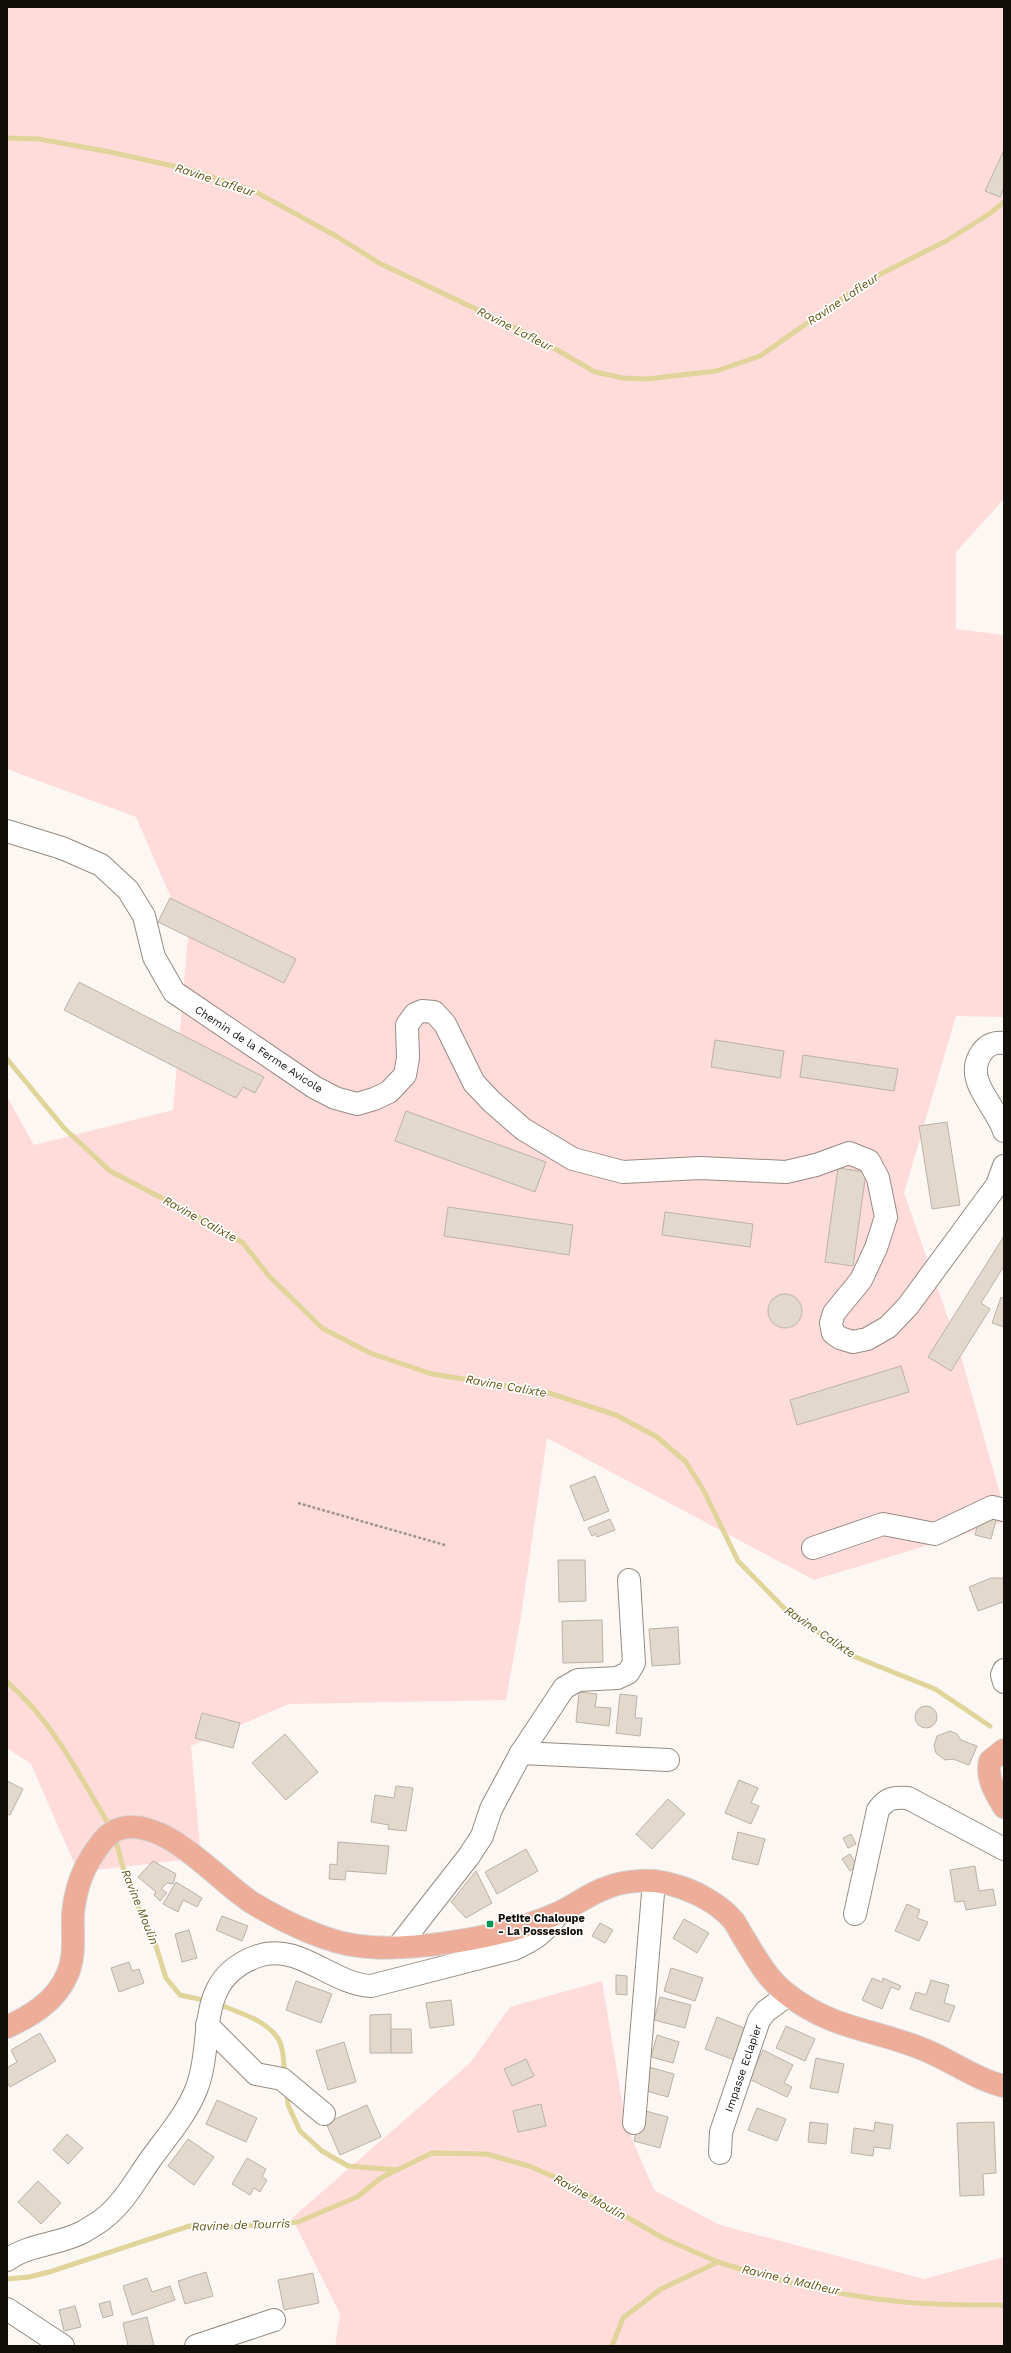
<svg xmlns="http://www.w3.org/2000/svg" width="1011" height="2353" font-family="'Work Sans',sans-serif">
<rect width="100%" height="100%" fill="#fdf7f3"/>
<g fill="#ffdbda">
<path d="M7 7H1004V499L956 552V629L1004 635V1017L956 1016 904 1193 959 1349 1004 1508V1522L814 1580 547 1438 521 1616 506 1700 289 1704 191 1746 201 1858 78 1872 31 1764 7 1748V1097L34 1145 173 1110 188 937 136 817 7 769Z"/>
<path d="M602 1981 626 2125 654 2190 720 2225 924 2279 1004 2257V2346H335L340 2314 292 2218 470 2063 510 2007Z"/>
</g>
<g fill="none" stroke-linecap="round" stroke-linejoin="round">
<g stroke="#e0d49b" stroke-width="5">
<path d="M7 138 39 139 110 152 191 170 254 191 336 236 379 263 535 337 595 372 623 378 647 379 716 371 760 356 869 280 948 240 989 214 1004 202"/>
<path d="M7 1059 64 1128 110 1171 202 1219 243 1243 269 1276 322 1328 370 1353 432 1374 546 1392 616 1415 657 1437 686 1462 704 1491 738 1561 787 1611 853 1656 935 1689 990 1726"/>
<path d="M7 1682C52 1720 80 1776 110 1827"/>
<path d="M115 1838 127 1882 155 1943 166 1978 180 1995 208 2001"/>
<path d="M218 2004C237 2012 264 2019 277 2037 284 2046 283 2061 285 2073"/>
<path d="M287 2093 288 2105 300 2131 322 2151 348 2166 397 2170 432 2153 486 2154 529 2166 566 2182 663 2238 718 2262"/>
<path d="M7 2279 29 2277 49 2272 189 2226 234 2227 298 2222 357 2197 381 2178 396 2170"/>
<path d="M612 2346 623 2318 661 2289 718 2262C786 2284 863 2301 934 2304 957 2305 981 2305 1004 2305"/>
</g>
</g>
<g fill="#e2d9cc" stroke="#bbb2a6">
<path d="M1004 150V188L1000 197 985 191Z"/>
<path d="M170 898 296 959 284 983 158 922Z"/>
<path d="M79 982 264 1077 255 1093 243 1087 236 1098 64 1010Z"/>
<path d="M715 1040 784 1051 780 1078 711 1067Z"/>
<path d="M803 1055 898 1069 894 1091 800 1077Z"/>
<path d="M406 1111 546 1162 535 1192 395 1141Z"/>
<path d="M947 1122 960 1205 932 1209 919 1126Z"/>
<path d="M838 1168 866 1172 853 1266 825 1262Z"/>
<path d="M448 1207 573 1225 569 1255 444 1236Z"/>
<path d="M665 1212 753 1224 750 1247 662 1235Z"/>
<path d="M1004 1236V1266L981 1303 990 1309 951 1371 928 1357Z"/>
<circle cx="785" cy="1311" r="17"/>
<path d="M1001 1297 1004 1299V1327L992 1323Z"/>
<path d="M901 1366 909 1392 797 1425 790 1400Z"/>
<path d="M595 1476 609 1511 584 1521 570 1486Z"/>
<path d="M980 1516 996 1520 991 1539 975 1535Z"/>
<path d="M610 1519 615 1530 597 1537 596 1534 592 1536 588 1528Z"/>
<path d="M558 1560H585L586 1601 559 1602Z"/>
<path d="M991 1578H1004V1604L1003 1602 978 1611 969 1587Z"/>
<path d="M602 1620 603 1662 563 1663 562 1621Z"/>
<path d="M678 1627 680 1664 652 1666 649 1629Z"/>
<path d="M579 1692 597 1694 595 1707 611 1708 609 1726 576 1722Z"/>
<path d="M620 1694 637 1696 635 1718H642L640 1736 616 1733Z"/>
<circle cx="926" cy="1717" r="11"/>
<path d="M202 1713 240 1723 233 1748 195 1738Z"/>
<path d="M950 1731 957 1734 961 1740 977 1746 969 1765 953 1759 945 1760 936 1753 934 1746 937 1736Z"/>
<path d="M285 1734 318 1772 286 1800 252 1763Z"/>
<path d="M739 1780 758 1788 751 1803 759 1806 751 1824 725 1813Z"/>
<path d="M7 1781 23 1789 10 1815 7 1814Z"/>
<path d="M396 1786 413 1788 406 1831 388 1829 389 1825 371 1822 375 1795 394 1798Z"/>
<path d="M668 1799 685 1814 652 1849 636 1834Z"/>
<path d="M738 1832 765 1839 758 1865 732 1859Z"/>
<path d="M851 1834 856 1844 848 1848 843 1838Z"/>
<path d="M338 1842 389 1846 386 1874 346 1871 345 1880 329 1879 330 1864 337 1865Z"/>
<path d="M526 1849 538 1871 497 1894 485 1872Z"/>
<path d="M850 1854 857 1866 850 1871 842 1859Z"/>
<path d="M153 1861 176 1874 173 1884 167 1883 161 1889 167 1893 160 1901 154 1895 156 1892 138 1877Z"/>
<path d="M975 1866 979 1891 993 1889 996 1905 966 1910 964 1901 955 1902 950 1870Z"/>
<path d="M476 1871 492 1903 466 1918 451 1902Z"/>
<path d="M176 1882 202 1898 197 1907 183 1900 178 1912 163 1904Z"/>
<path d="M907 1904 920 1910 917 1918 928 1922 919 1941 895 1931Z"/>
<path d="M222 1916 248 1926 242 1941 216 1930Z"/>
<path d="M684 1919 709 1933 697 1953 673 1938Z"/>
<path d="M600 1923 613 1930 605 1943 592 1936Z"/>
<path d="M189 1930 197 1958 182 1962 175 1934Z"/>
<path d="M129 1962 132 1971 139 1969 144 1983 119 1992 111 1968Z"/>
<path d="M671 1968 703 1978 695 2001 664 1991Z"/>
<path d="M616 1975 627 1976V1995L616 1994Z"/>
<path d="M872 1978 882 1982 883 1978 901 1986 899 1990 891 1987 882 2009 862 2000Z"/>
<path d="M931 1980 949 1985 944 2003 955 2006 949 2022 910 2009 916 1992 926 1995Z"/>
<path d="M296 1981 332 1994 321 2023 286 2010Z"/>
<path d="M660 1997 691 2005 685 2028 654 2020Z"/>
<path d="M451 2000 454 2025 430 2028 426 2003Z"/>
<path d="M391 2014V2053H370V2015Z"/>
<path d="M717 2017 749 2030 737 2061 705 2049Z"/>
<path d="M786 2026 815 2039 805 2061 776 2048Z"/>
<path d="M391 2029H411L412 2053H391Z"/>
<path d="M40 2033 56 2061 10 2087 7 2082V2068L17 2062 11 2050Z"/>
<path d="M657 2035 679 2042 673 2063 651 2057Z"/>
<path d="M344 2042 356 2082 328 2090 316 2051Z"/>
<path d="M763 2050 793 2065 784 2083 792 2087 787 2097 749 2079Z"/>
<path d="M816 2058 844 2064 838 2093 810 2088Z"/>
<path d="M526 2059 534 2076 512 2086 504 2069Z"/>
<path d="M649 2067 674 2074 668 2097 643 2090Z"/>
<path d="M217 2100 257 2118 246 2142 206 2124Z"/>
<path d="M541 2104 546 2126 518 2132 513 2111Z"/>
<path d="M367 2105 381 2137 340 2155 326 2123Z"/>
<path d="M757 2108 786 2119 777 2141 748 2130Z"/>
<path d="M642 2110 668 2117 660 2148 634 2141Z"/>
<path d="M810 2122 828 2124 826 2144 808 2142Z"/>
<path d="M875 2122 893 2125 890 2149 874 2147 873 2156 851 2153 854 2128 874 2131Z"/>
<path d="M994 2122 996 2173 983 2174 984 2195 960 2196 957 2123Z"/>
<path d="M67 2134 83 2148 68 2164 53 2150Z"/>
<path d="M188 2139 214 2157 194 2185 168 2166Z"/>
<path d="M247 2158 266 2169 262 2177 267 2180 260 2192 254 2188 250 2195 232 2184Z"/>
<path d="M38 2181 61 2203 41 2224 18 2202Z"/>
<path d="M206 2272 213 2296 185 2304 178 2281Z"/>
<path d="M313 2273 319 2303 284 2310 278 2280Z"/>
<path d="M147 2278 152 2292 170 2286 175 2300 132 2315 123 2286Z"/>
<path d="M110 2301 113 2315 103 2318 99 2304Z"/>
<path d="M75 2306 81 2327 64 2331 59 2310Z"/>
<path d="M147 2317 154 2346H128L123 2323Z"/>
</g>
<g fill="none" stroke-linecap="round" stroke-linejoin="round">
<defs>
<g id="minor">
<path d="M7 831 62 848 101 865 128 890 144 916 154 957 174 992 314 1087 335 1098 357 1104 374 1099 389 1092 405 1075 408 1058 407 1025 415 1014 422 1011 434 1012 445 1024 474 1083 492 1102 523 1129 573 1159 623 1172 700 1168 786 1172 816 1165 849 1153 869 1161 878 1178 886 1217 876 1248 861 1280 834 1313 831 1323 833 1333 840 1338 853 1342 867 1339 888 1327 908 1306 997 1185 1004 1166"/>
<path d="M1004 1043C995 1042 988 1044 982 1052 962 1080 996 1105 1004 1131"/>
<path d="M813 1548 883 1524 935 1534 992 1507 1004 1510"/>
<path d="M1004 1670 1002 1675 1004 1682"/>
<path d="M521 1753 668 1760"/>
<path d="M855 1914 878 1810C887 1798 893 1797 908 1798L1004 1849"/>
<path d="M398 1947 469 1856 482 1836 491 1809 521 1753 564 1688 578 1680 617 1678 628 1673 634 1663 629 1580"/>
<path d="M207 2025 256 2074 282 2079 324 2114"/>
<path d="M634 2123 654 1881"/>
<path d="M720 2153 721 2132 759 2020 766 2011 788 1995"/>
<path d="M7 2260C29 2244 58 2245 83 2232 89 2228 97 2224 103 2219 123 2204 136 2180 150 2160 166 2138 186 2115 196 2090 216 2040 192 1979 258 1956 299 1942 331 1984 371 1986L514 1949C536 1939 544 1933 558 1914"/>
<path d="M7 2309 63 2346"/>
<path d="M196 2346 274 2320"/>
</g>
<g id="major">
<path d="M1004 1750 990 1761C986 1778 995 1792 1004 1807"/>
<path d="M7 2027C31 2016 56 2001 67 1975 76 1956 72 1934 73 1914 75 1891 83 1868 96 1850 102 1842 108 1832 119 1829 164 1815 217 1880 251 1902 280 1920 327 1943 360 1946 404 1952 479 1940 521 1927 533 1923 545 1919 556 1914 573 1907 588 1894 606 1888 625 1880 653 1878 673 1885 693 1890 718 1903 732 1919 736 1923 739 1930 742 1935 756 1957 766 1978 787 1994 833 2030 875 2029 925 2050 952 2061 975 2079 1004 2086"/>
</g>
</defs>
<use href="#minor" stroke="#968a81" stroke-width="24"/>
<use href="#major" stroke="#d4d4d3" stroke-width="24"/>
<path stroke="#9b9692" stroke-width="2.5" stroke-dasharray="3 2" stroke-linecap="butt" d="M298 1503 445 1545"/>
<use href="#minor" stroke="#fff" stroke-width="22"/>
<use href="#major" stroke="#edad98" stroke-width="22"/>
</g>
<rect fill="#009555" stroke="#fff" stroke-width="1.5" x="486" y="1920" width="8" height="8" rx="2"/>
<g text-anchor="middle" stroke-width="3.5" stroke-linejoin="round" paint-order="stroke">
<g font-size="11" fill="#120e0a" stroke="#fff">
<text transform="translate(259 1049) rotate(33)" y="4">Chemin de la Ferme Avicole</text>
<text transform="translate(743 2068) rotate(-71)" y="4">Impasse Eclapier</text>
</g>
<g font-size="11" font-weight="bold" fill="#120e0a" stroke="#fff" text-anchor="start">
<text x="498" y="1922">Petite Chaloupe<tspan x="498" dy="13">- La Possession</tspan></text>
</g>
<g font-size="12" font-style="italic" fill="#625512" stroke="#fff">
<text transform="translate(215 180) rotate(18)" y="4">Ravine Lafleur</text>
<text transform="translate(843 299) rotate(-34)" y="4">Ravine Lafleur</text>
<text transform="translate(515 329) rotate(27)" y="4">Ravine Lafleur</text>
<text transform="translate(200 1219) rotate(29)" y="4">Ravine Calixte</text>
<text transform="translate(506 1386) rotate(10)" y="4">Ravine Calixte</text>
<text transform="translate(820 1632) rotate(34)" y="4">Ravine Calixte</text>
<text transform="translate(140 1907) rotate(68)" y="4">Ravine Moulin</text>
<text transform="translate(590 2197) rotate(29)" y="4">Ravine Moulin</text>
<text transform="translate(241 2225) rotate(-2)" y="4">Ravine de Tourris</text>
<text transform="translate(791 2280) rotate(13)" y="4">Ravine à Malheur</text>
</g>
</g>
<rect width="1011" height="2353" fill="none" stroke="#120e0a" stroke-width="16"/>
</svg>
